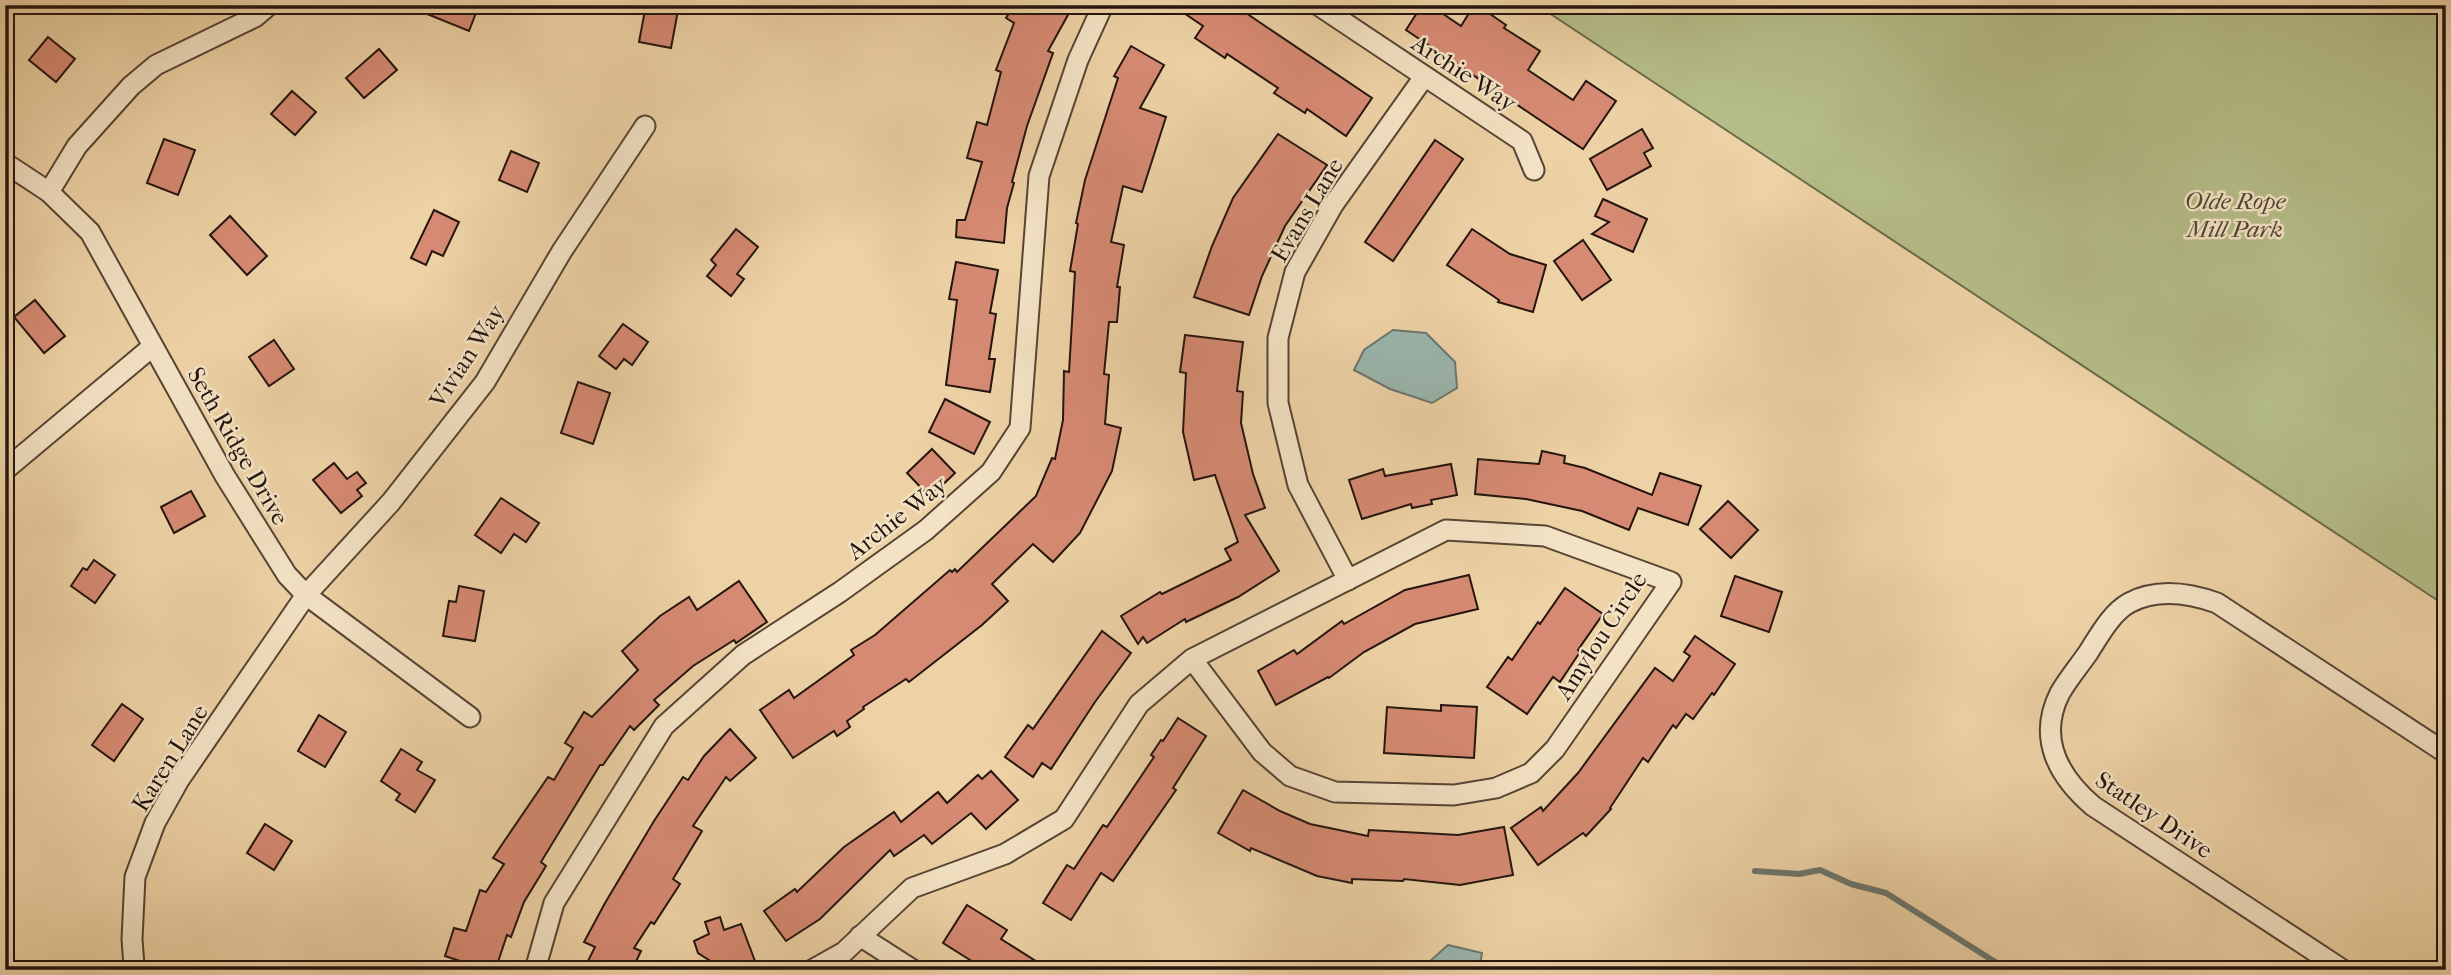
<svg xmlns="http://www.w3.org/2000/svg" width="2451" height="975" font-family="'IM FELL French Canon',serif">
<rect width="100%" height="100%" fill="#edd2a5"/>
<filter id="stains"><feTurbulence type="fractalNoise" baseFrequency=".00286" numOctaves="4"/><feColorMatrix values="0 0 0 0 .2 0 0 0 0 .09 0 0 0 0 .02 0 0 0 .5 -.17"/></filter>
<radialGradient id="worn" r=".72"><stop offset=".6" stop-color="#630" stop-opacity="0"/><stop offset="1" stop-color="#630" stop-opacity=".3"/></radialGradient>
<path fill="#b5bd88" stroke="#6c694c" stroke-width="2" d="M1537 5H2446V606Z"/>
<g fill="#9ab6ae" stroke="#6b766e" stroke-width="2">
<path d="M1393 330 1426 333 1455 362 1457 388 1432 403 1390 389 1354 370 1364 350Z"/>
<path d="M1448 945 1482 953 1479 970H1420Z"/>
</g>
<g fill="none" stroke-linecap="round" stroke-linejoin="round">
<path stroke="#6b766e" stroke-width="6" d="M1755 871 1799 874 1820 870 1851 884 1886 893 2008 970"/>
</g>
<g fill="#d68a73" stroke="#24150f" stroke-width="2">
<path d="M405 5H479L469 31Z"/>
<path d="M646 5H679L671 48 639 42Z"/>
<path d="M1014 5H1056L1069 13 1048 51 1053 53 1027 126 1012 182 1014 183 1007 208 1004 243 956 237 957 220H965L982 162 967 158 977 122 987 125 1001 72 996 70 1014 23 1006 18Z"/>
<path d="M1172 5H1234L1372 98 1346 136 1307 109 1305 113 1274 93 1278 88 1227 54 1225 58 1195 38 1203 26Z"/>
<path d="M1422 5H1430L1461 26 1474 5H1477L1506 25 1504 28 1540 51 1528 70 1573 100 1586 81 1616 101 1583 149 1406 30Z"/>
<path d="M48 37 75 59 56 82 29 60Z"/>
<path d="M1131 46 1164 65 1140 108 1166 117 1142 192 1123 186 1111 242 1124 245 1117 287H1120L1117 322H1109L1104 374 1109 375 1105 424 1121 428 1112 471 1080 533 1053 562 1033 544 992 584 1008 601 982 625 909 682 906 679 863 707 864 709 847 721 850 727 837 736 834 731 793 758 760 710 789 690 794 698 854 655 851 650 875 635 950 570 952 572 955 569 957 572 1036 496 1052 458 1055 459 1063 420 1064 371 1069 372 1075 272 1070 271 1078 224 1076 223 1085 180 1118 78 1114 76Z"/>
<path d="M379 49 397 70 364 98 346 78Z"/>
<path d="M292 91 316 112 295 135 271 114Z"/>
<path d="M1642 129 1653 148 1644 153 1651 166 1607 190 1590 159Z"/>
<path d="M1278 134 1327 165 1285 226 1262 276 1249 315 1194 297 1212 246 1233 198Z"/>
<path d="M164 139 195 150 178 195 147 183Z"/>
<path d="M1435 140 1463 159 1393 261 1365 242Z"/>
<path d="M511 151 539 163 527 192 499 180Z"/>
<path d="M1603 199 1647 219 1633 252 1592 234 1609 222 1595 216Z"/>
<path d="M434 210 459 222 443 256 432 251 426 265 411 258Z"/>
<path d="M230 216 267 256 247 275 210 235Z"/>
<path d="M736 229 758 247 737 274 744 279 731 296 707 276 716 265 711 260Z"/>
<path d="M1472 229 1510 254 1546 265 1533 312 1498 302 1499 300 1447 265Z"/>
<path d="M1583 240 1611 280 1582 300 1554 261Z"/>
<path d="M956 262 998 270 990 313 996 314 989 359H995L990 392 946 385 957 300 949 299Z"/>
<path d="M35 300 65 336 44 353 14 317Z"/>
<path d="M623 324 648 342 632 365 624 359 616 369 599 356Z"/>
<path d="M1185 335 1243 342 1237 391 1243 392 1241 423 1253 474 1265 508 1245 515 1279 571 1238 597 1186 622 1185 619 1147 643 1143 637 1138 644 1121 616 1160 592 1162 594 1231 560 1225 549 1238 542 1215 475 1194 480 1183 432 1186 373 1180 372Z"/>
<path d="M274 340 294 369 269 386 249 357Z"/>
<path d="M578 382 610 393 593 444 561 433Z"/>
<path d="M945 399 990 422 974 454 929 432Z"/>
<path d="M932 449 955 473 930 497 907 473Z"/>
<path d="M1542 451 1565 456 1564 463 1585 468 1652 495 1660 473 1701 486 1688 525 1638 508 1629 530 1582 511 1526 499 1475 494 1478 459 1539 464Z"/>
<path d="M334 463 347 479 357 472 366 483 357 490 362 496 341 513 313 480Z"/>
<path d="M1451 464 1457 495 1431 500 1432 504 1412 508 1411 504 1362 519 1349 480 1383 469 1385 476Z"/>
<path d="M191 491 205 516 174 533 161 507Z"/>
<path d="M501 498 539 523 526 542 514 534 501 553 475 535Z"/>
<path d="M1728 501 1758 530 1731 558 1700 529Z"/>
<path d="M94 560 115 575 95 603 71 586 83 568 87 570Z"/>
<path d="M1469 575 1478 609 1415 624 1364 652 1329 678 1328 677 1276 705 1258 671 1294 650 1297 654 1342 621 1344 624 1405 590Z"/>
<path d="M1735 576 1782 592 1769 632 1721 616Z"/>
<path d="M739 581 767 622 736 643 734 640 693 666 654 700 659 705 634 730 630 726 603 765H600L541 862 546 866 524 902 511 937 507 935 497 965 490 962 487 970 445 956 454 928 466 931 480 890 486 892 504 864 493 858 505 840 548 777 554 780 573 748 565 743 584 712 592 717 638 670 622 651 660 616 689 597 697 610Z"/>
<path d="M459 586 484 591 475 641 443 636 449 601 456 602Z"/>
<path d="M1565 588 1603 614 1578 650 1580 652 1560 682 1553 677 1527 714 1487 687 1508 657 1512 660 1538 622 1540 624Z"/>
<path d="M1102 631 1131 653 1095 702 1051 769 1042 763 1033 777 1005 757 1028 725 1033 729Z"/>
<path d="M1695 636 1735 664 1714 695 1712 693 1693 719 1686 714 1676 728 1673 725 1648 762 1643 758 1610 808 1611 809 1586 836 1583 833 1538 865 1511 828 1541 807 1543 811 1578 773 1655 668 1673 681 1690 656 1684 652Z"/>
<path d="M122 704 143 719 114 761 92 745Z"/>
<path d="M1441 705 1477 707 1474 758 1384 753 1387 707 1441 711Z"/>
<path d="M319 715 346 732 325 767 298 751Z"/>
<path d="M1178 718 1206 736 1173 788 1176 790 1113 881 1101 873 1071 920 1043 903 1067 865 1074 869 1103 825 1107 827 1154 757 1151 755 1161 740 1163 741Z"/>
<path d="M730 729 756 758 730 781 726 777 693 826 702 831 673 879 680 884 654 924 651 922 634 948 641 951 632 970H600L587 963 595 947 584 942 605 903 654 821 683 777 688 780 704 756Z"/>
<path d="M401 749 422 762 417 770 435 780 415 812 396 800 400 794 381 781Z"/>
<path d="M991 771 1018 800 986 829 971 813 932 844 924 835 894 856 890 850 820 919 786 941 764 911 795 889 797 892 844 847 894 812 901 822 938 792 947 803 978 775 982 779Z"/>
<path d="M1243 790 1280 811 1310 824 1368 836 1369 830 1458 835 1504 827 1513 875 1460 885 1404 879 1403 881 1352 879V883L1317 876 1251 848 1250 851 1218 833Z"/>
<path d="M265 824 292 841 274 870 247 853Z"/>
<path d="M967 905 1007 930 1001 939 1050 970H986L943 943Z"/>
<path d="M720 917 724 930 741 924 755 961 733 968 732 966 723 969 698 953 694 941 709 934 705 922Z"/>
</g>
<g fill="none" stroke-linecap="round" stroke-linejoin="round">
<defs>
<g id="minor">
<path d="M1318 5 1522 141 1534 170"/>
<path d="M5 163 49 192 90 232 225 476 287 575 306 595 470 717"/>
<path d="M49 192 77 146 131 86 156 65 255 17 269 5"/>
<path d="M5 470 152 347"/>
<path d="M1348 580 1298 485 1278 403V338L1295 272 1333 205 1424 77"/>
<path d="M860 936 913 970"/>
<path d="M134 966 132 939 135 877 155 823 179 780 306 595 391 502 485 382 562 251 645 126"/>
<path d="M535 970 554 903 664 726 743 655 840 592 926 530 991 472 1020 428 1039 176 1078 60 1103 5"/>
<path d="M812 970 844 952 912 888 1005 854 1064 819 1139 704 1192 659 1446 530 1545 536 1671 582 1555 749 1531 773 1496 788 1454 795 1335 792 1290 776 1262 752 1192 659"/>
<path d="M2343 970 2093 806C2058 776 2037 738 2060 693 2068 679 2079 666 2088 653 2099 636 2111 613 2129 603 2157 588 2189 593 2217 603L2446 753"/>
</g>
</defs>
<use href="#minor" stroke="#564434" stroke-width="23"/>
<use href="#minor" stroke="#f3e2c4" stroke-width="19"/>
</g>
<g text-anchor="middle" stroke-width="5" stroke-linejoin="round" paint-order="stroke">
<g font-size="24" fill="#24150f" stroke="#f3e2c4">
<text transform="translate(1464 73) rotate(33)" y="8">Archie Way</text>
<text transform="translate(1307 210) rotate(-59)" y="8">Evans Lane</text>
<text transform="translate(467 356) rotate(-57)" y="8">Vivian Way</text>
<text transform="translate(238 446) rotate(60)" y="8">Seth Ridge Drive</text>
<text transform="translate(897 518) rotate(-38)" y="8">Archie Way</text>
<text transform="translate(1601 636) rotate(-57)" y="8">Amylou Circle</text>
<text transform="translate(170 758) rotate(-58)" y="8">Karen Lane</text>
<text transform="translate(2154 815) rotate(34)" y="8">Statley Drive</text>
</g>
<g font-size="24" font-style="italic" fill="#504733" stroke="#f3e2c4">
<text x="2235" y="209">Olde Rope<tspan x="2235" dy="28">Mill Park</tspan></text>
</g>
</g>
<rect width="2451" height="975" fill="none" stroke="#edd2a5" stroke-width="28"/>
<rect x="7" y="7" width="2437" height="961" fill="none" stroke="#24150f" stroke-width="3.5"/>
<rect x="14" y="14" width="2423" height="947" fill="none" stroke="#24150f" stroke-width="2"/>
<rect width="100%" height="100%" filter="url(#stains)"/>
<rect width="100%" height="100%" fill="url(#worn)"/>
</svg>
